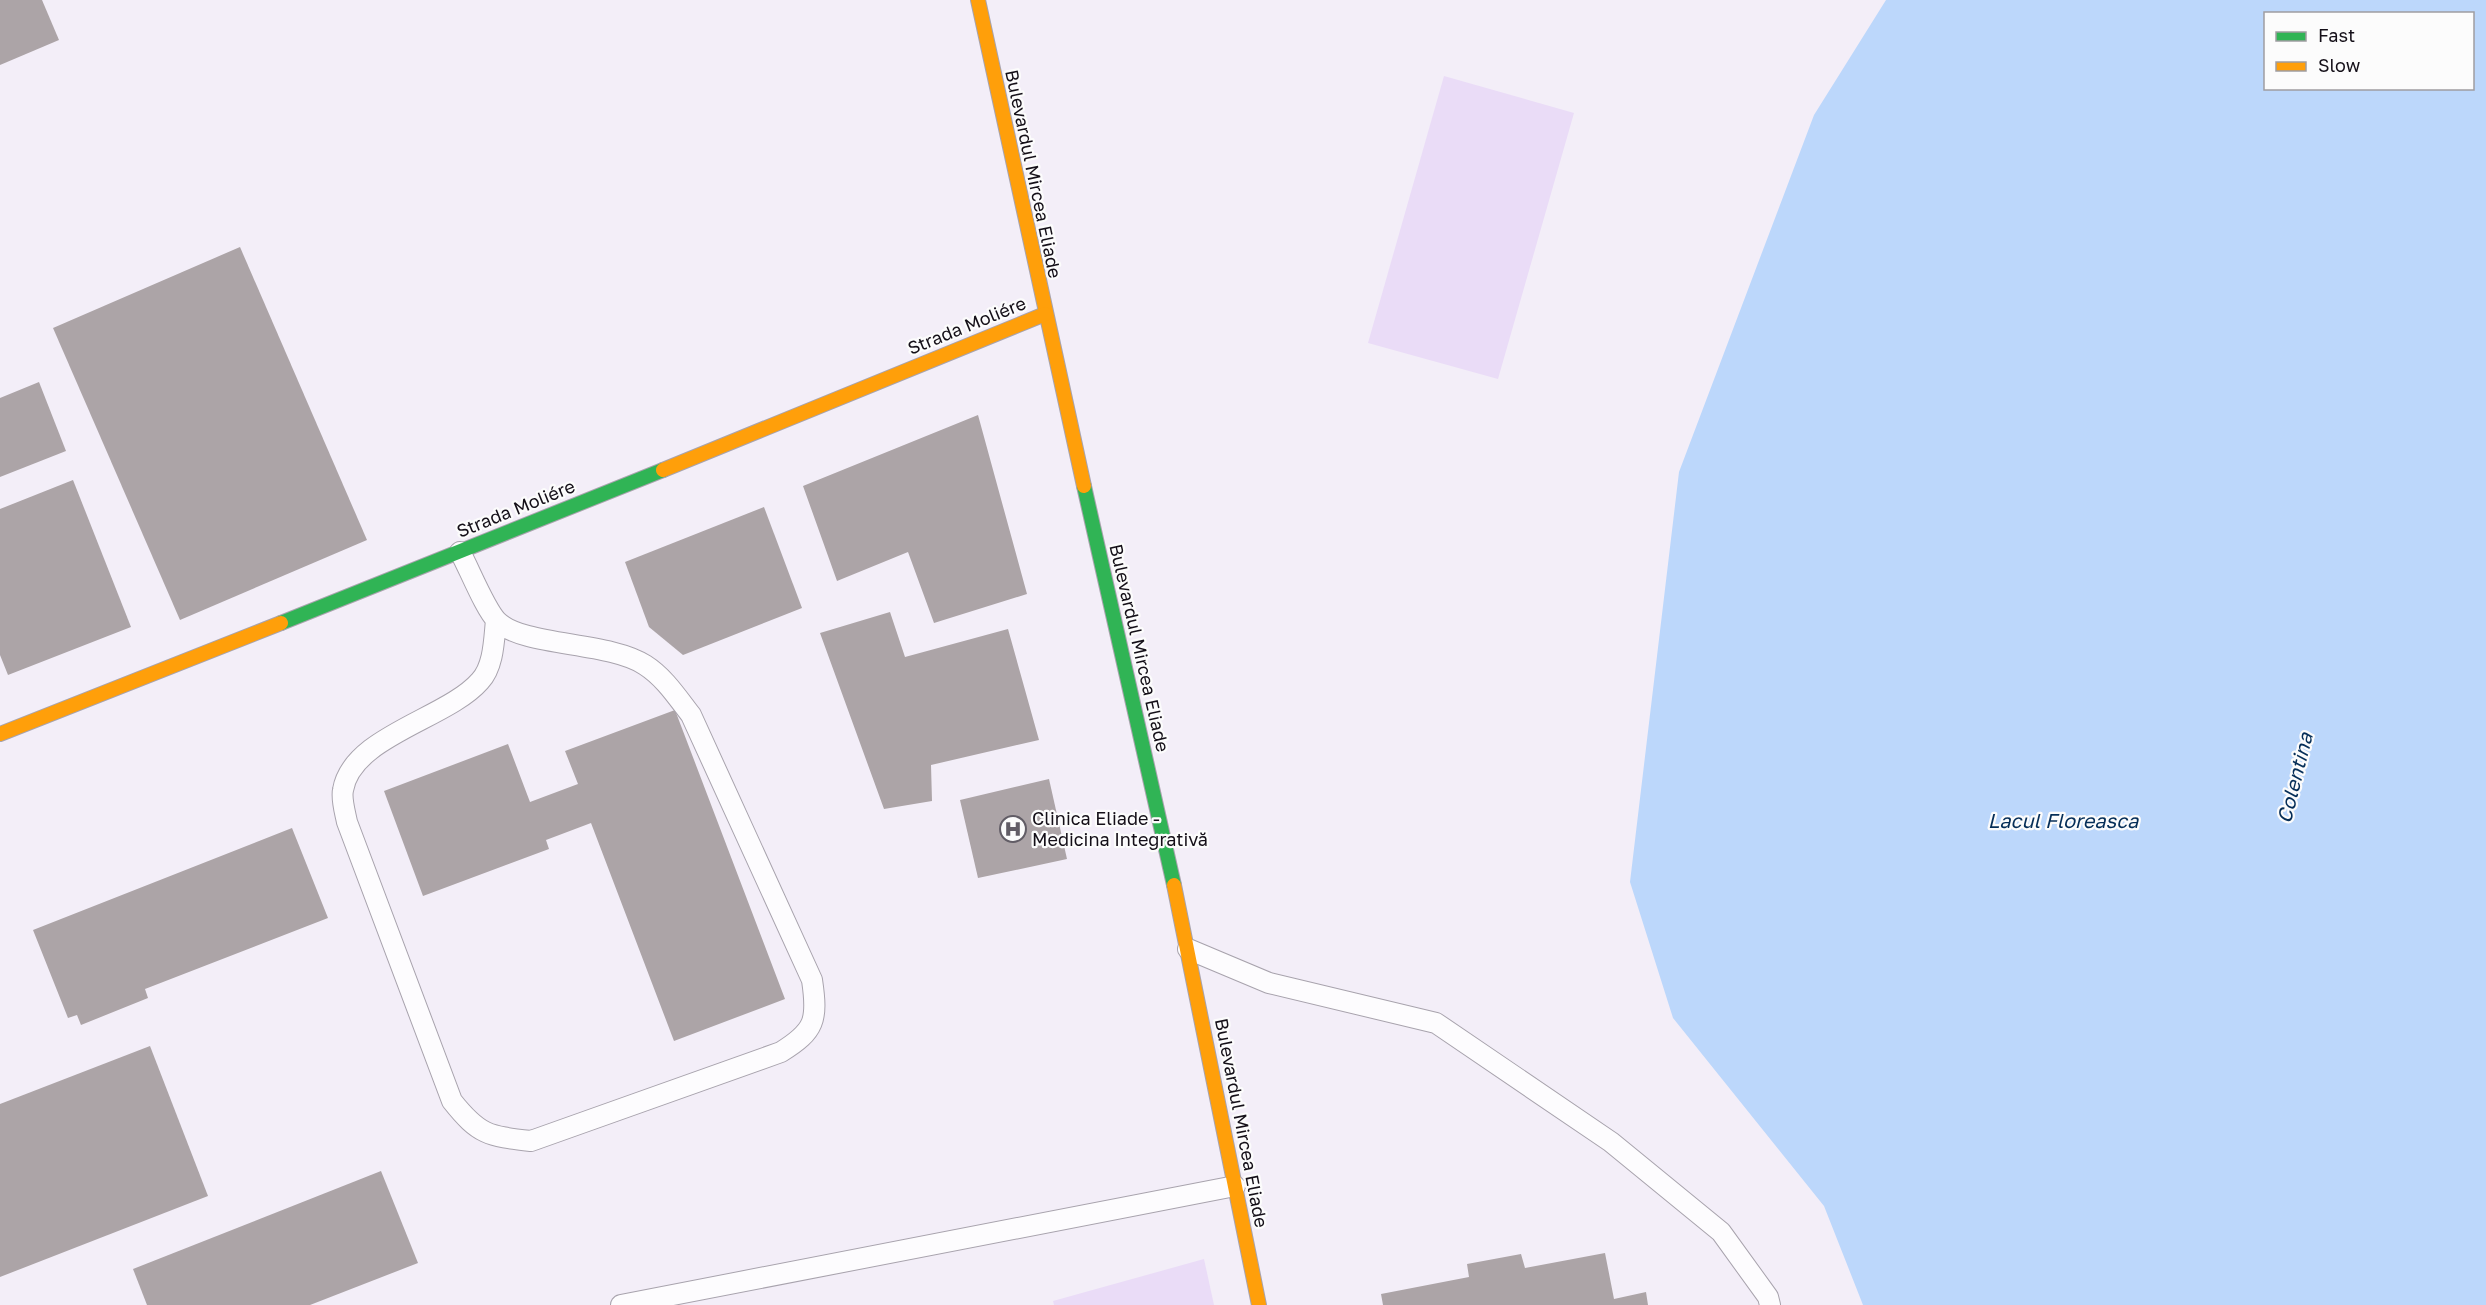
<svg xmlns="http://www.w3.org/2000/svg" width="2486" height="1305" font-family="'Golos Text',sans-serif">
<rect width="100%" height="100%" fill="#f3eef8"/>
<g fill="#eadcf7">
<path d="M1444 76 1574 113 1498 379 1368 343Z"/>
<path d="M1204 1259 1214 1305H1054L1053 1301Z"/>
</g>
<path fill="#bcd7fb" fill-rule="evenodd" d="M1886 0H2486V1305H1863L1824 1206 1673 1018 1630 882 1679 472 1814 115ZM2266 14H2472V88H2266Z"/>
<g fill="#aca4a7">
<path d="M0 0H42L59 40 0 65Z"/>
<path d="M240 247 367 540 180 620 53 328Z"/>
<path d="M39 382 66 451 0 477V398Z"/>
<path d="M978 415 1027 594 934 623 908 552 837 581 803 486Z"/>
<path d="M73 480 131 627 8 675 0 655V509Z"/>
<path d="M764 507 802 608 683 655 649 627 625 562Z"/>
<path d="M890 612 905 657 1008 629 1039 740 931 765 932 801 884 809 820 633Z"/>
<path d="M675 710 785 999 674 1041 591 823 546 840 549 849 423 896 384 791 508 744 530 802 578 784 565 751Z"/>
<path d="M1049 779 1067 859 978 878 960 800Z"/>
<path d="M292 828 328 918 145 989 148 998 81 1025 77 1015 68 1018 33 930Z"/>
<path d="M150 1046 208 1196 0 1277V1104Z"/>
<path d="M381 1171 418 1263 310 1305H147L133 1269Z"/>
<path d="M1605 1253 1614 1299 1646 1292 1648 1305H1383L1381 1294 1469 1277 1467 1264 1521 1254 1525 1268Z"/>
</g>
<g fill="none" stroke-linecap="round" stroke-linejoin="round">
<defs>
<g id="lane">
<path d="M460 552C469 568 485 609 497 621 523 647 608 641 645 665 664 677 677 697 691 715L812 980C818 1020 815 1031 781 1052L531 1141C488 1136 479 1135 452 1101L347 822C345 812 341 799 343 790 352 736 447 719 480 681 494 666 494 639 496 620"/>
<path d="M1188 949 1269 983 1436 1023 1611 1142 1721 1232 1768 1297 1770 1305"/>
<path d="M621 1305 1235 1186"/>
</g>
<g id="fast">
<path d="M1084 486 1174 885"/>
<path d="M281 623 663 470"/>
</g>
<g id="slow">
<path d="M978 0 1084 486"/>
<path d="M663 470 1045 314"/>
<path d="M0 734 281 623"/>
<path d="M1174 885 1259 1305"/>
</g>
</defs>
<use href="#lane" stroke="#a8a3ad" stroke-width="22"/>
<use href="#fast" stroke="#a8a3ad" stroke-width="16"/>
<use href="#slow" stroke="#a8a3ad" stroke-width="16"/>
<use href="#lane" stroke="#fdfcfe" stroke-width="20"/>
<use href="#fast" stroke="#30b455" stroke-width="14"/>
<use href="#slow" stroke="#ff9f0a" stroke-width="14"/>
</g>
<defs>
<symbol id="hospital-ring" viewBox="-11 -11 22 22"><circle r="9.5" fill="#fcfcfc" stroke="#625d66" stroke-width="1.5"/><path d="M-5-5h3v3.5h4V-5h3V5h-3V1.5h-4V5h-3Z" fill="#625d66"/></symbol>
</defs>
<g fill-rule="evenodd">
<use href="#hospital-ring" x="998" y="814" width="30" height="30"/>
</g>
<g text-anchor="middle" stroke-width="4.5" stroke-linejoin="round" paint-order="stroke">
<g font-size="18" fill="#140f18" stroke="#fcfcfc">
<text transform="translate(1033 174) rotate(78)" y="6">Bulevardul Mircea Eliade</text>
<text transform="translate(967 326) rotate(-22)" y="6">Strada Moliére</text>
<text transform="translate(516 509) rotate(-22)" y="6">Strada Moliére</text>
<text transform="translate(1139 648) rotate(77)" y="6">Bulevardul Mircea Eliade</text>
<text transform="translate(1241 1123) rotate(79)" y="6">Bulevardul Mircea Eliade</text>
</g>
<g font-size="18" fill="#140f18" stroke="#fcfcfc" text-anchor="start">
<text x="1032" y="825">Clinica Eliade -<tspan x="1032" dy="21">Medicina Integrativă</tspan></text>
</g>
<g font-size="20" font-style="italic" fill="#052e58" stroke="#fcfcfc">
<text transform="translate(2295 778) rotate(-76)" y="7">Colentina</text>
<text x="2063" y="828">Lacul Floreasca</text>
</g>
</g>
<rect x="2264" y="12" width="210" height="78" fill="#fcfcfc" stroke="#9f9da1" stroke-width="1.5"/>
<rect x="2276" y="32" width="30" height="9" fill="#30b455" stroke="#9f9da1" stroke-width="1.5"/>
<text x="2318" y="42" font-size="18" fill="#140f18">Fast</text>
<rect x="2276" y="62" width="30" height="9" fill="#ff9f0a" stroke="#9f9da1" stroke-width="1.5"/>
<text x="2318" y="72" font-size="18" fill="#140f18">Slow</text>
</svg>
